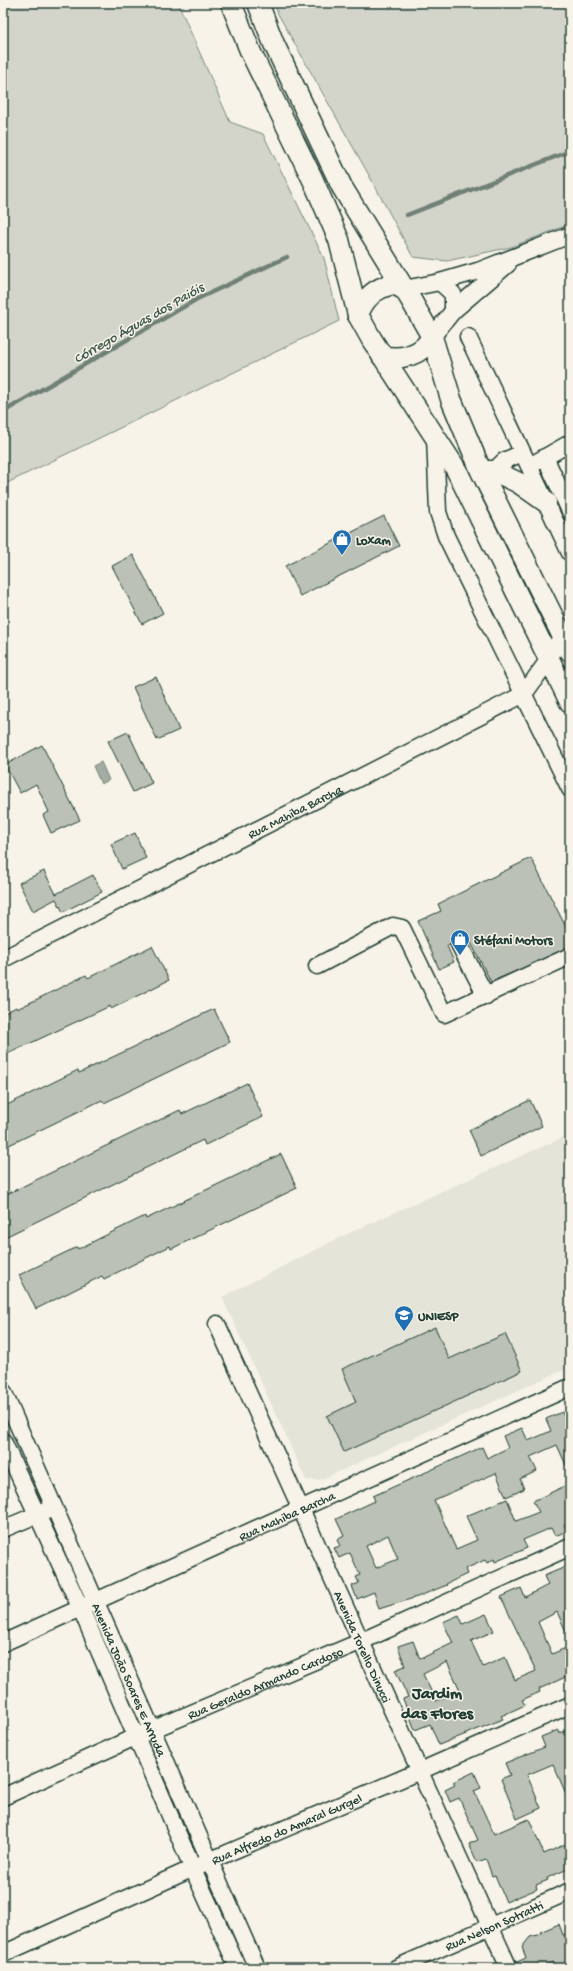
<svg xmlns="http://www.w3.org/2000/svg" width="573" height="1971" font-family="'Gochi Hand',sans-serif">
<rect width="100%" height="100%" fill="#f7f3e8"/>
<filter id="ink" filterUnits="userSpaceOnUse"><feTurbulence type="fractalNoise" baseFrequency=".025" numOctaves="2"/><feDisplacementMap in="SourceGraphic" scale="8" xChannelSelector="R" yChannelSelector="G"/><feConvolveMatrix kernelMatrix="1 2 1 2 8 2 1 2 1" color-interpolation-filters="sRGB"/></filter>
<g filter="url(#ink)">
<path fill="#e5e4d9" d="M566 1136 570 1146V1367L320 1480H306L222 1297 349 1233Z"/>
<g fill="#d3d5ca" stroke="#79897f">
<path d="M3 3H178L230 122 263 134 324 258 339 321 3 485Z"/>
<path d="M274 3H570V224L511 247 447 261 413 257 370 177 278 14Z"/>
</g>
<path fill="#a4ada3" stroke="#6f8077" d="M101 762 109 780 101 784 93 766Z"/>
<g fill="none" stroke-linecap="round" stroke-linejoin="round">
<g stroke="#6f8077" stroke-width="4.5">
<path d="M407 215 570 151"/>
<path d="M3 412 197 299 287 257"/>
</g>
</g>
<g fill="#bbc1b6" stroke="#1f3d34" fill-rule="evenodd">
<path d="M384 516 399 546 300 596 285 566Z"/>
<path d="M133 555 163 613 142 624 112 566Z"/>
<path d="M156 677 179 730 157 740 133 687Z"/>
<path d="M128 732 152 783 133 792 108 741Z"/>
<path d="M42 745 80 820 51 833 43 815 49 812 36 784 20 793 5 765Z"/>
<path d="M135 833 146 858 122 869 111 844Z"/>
<path d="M531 858 570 935V947L491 982 467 935 465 937 459 935 451 939 450 945 447 946 454 962 439 969 418 921 441 911 438 904Z"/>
<path d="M44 871 56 894 93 875 102 892 63 912 56 899 33 911 19 883Z"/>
<path d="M152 946 169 980 111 1009 110 1006 3 1056V1014L16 1007 17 1009 86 975 88 978Z"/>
<path d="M214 1009 230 1042 104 1103 102 1100 3 1148V1107L78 1070 79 1073Z"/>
<path d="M247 1083 263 1117 205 1145 203 1140 3 1238V1196L180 1110 182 1114Z"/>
<path d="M530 1100 542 1126 481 1156 469 1130Z"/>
<path d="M281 1154 297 1188 171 1249 170 1246 104 1279 102 1276 36 1309 19 1275 77 1247 78 1249 145 1216 146 1219Z"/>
<path d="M435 1327 449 1359 505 1334 522 1371 344 1452 327 1416 356 1402 342 1369Z"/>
<path d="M562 1412 565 1418 570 1416V1474L557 1445 530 1457 537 1471 520 1479 524 1489 506 1497 496 1473 434 1500 456 1549 477 1540 466 1516 507 1499 516 1521 539 1512 533 1501 567 1485 570 1491V1523L564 1525 567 1531 555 1536 551 1528 523 1540 527 1548 495 1562 494 1559 487 1563 485 1560 465 1569 467 1574 446 1584 447 1585 417 1597 379 1609 374 1592 357 1599 352 1586 359 1583 356 1577 360 1575 350 1553 339 1558 334 1548 340 1546 337 1540 344 1536 336 1519 375 1501 373 1496 482 1447 487 1458 508 1448 503 1436 522 1428 528 1441 551 1431 546 1419ZM388 1535 398 1559 376 1568 366 1546Z"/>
<path d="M570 1565V1640L557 1612 538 1622 552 1654 570 1646V1675L539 1689 540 1692 522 1700 525 1705 501 1716 503 1719 439 1745 430 1724 415 1730 403 1699 408 1697 395 1670 405 1666 398 1646 413 1641 420 1659 453 1643 443 1622 459 1615 463 1624 486 1614 494 1631 471 1641 483 1667 505 1657 515 1680 536 1671 501 1597 521 1588 525 1597 548 1585 544 1576ZM447 1662 460 1690 436 1701 423 1674Z"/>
<path d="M570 1729V1803L553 1764 527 1775 541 1808 517 1819 501 1779 510 1775 505 1763 545 1747 541 1737 558 1730 559 1734Z"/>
<path d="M474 1772 481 1788 474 1791 494 1834 529 1819 544 1854 570 1842V1868L547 1878 548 1880 536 1885 537 1889 506 1902 495 1875 492 1876 486 1859 477 1862 469 1844 478 1840 459 1798 450 1802 445 1790 455 1785 453 1782Z"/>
<path d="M559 1924 563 1935 570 1932V1968H556L553 1962 539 1968H518L517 1962 526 1958 522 1947 530 1937 541 1934 540 1932Z"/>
</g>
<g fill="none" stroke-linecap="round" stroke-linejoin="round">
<defs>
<g id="minor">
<path d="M440 282 453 294V311"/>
<path d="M404 289 440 282 478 271 570 235"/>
<path d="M432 337 453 311 508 264"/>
<path d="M468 337 570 553"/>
<path d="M435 436 438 512 446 536 570 789"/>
<path d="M545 457 570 511"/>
<path d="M535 463 570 443"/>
<path d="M494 471 504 461 522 453"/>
<path d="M459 944 486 996"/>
<path id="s1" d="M3 959 524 694 549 659 562 635"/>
<path d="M317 966 393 926 402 928 444 1014 570 956"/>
<path id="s2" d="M217 1324 509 1968"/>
<path id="s3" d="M3 1391 257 1968"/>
<path d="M3 1441 81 1609 193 1869 238 1968"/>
<path d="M3 1529 46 1511"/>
<path id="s4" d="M3 1643 570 1387"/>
<path id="s5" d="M3 1797 135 1737 362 1641 570 1547"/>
<path id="s6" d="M3 1954 209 1861 420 1771 570 1705"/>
<path id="s7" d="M396 1968 570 1891"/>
</g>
<g id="major">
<path d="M231 3 251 53 313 180 339 240 358 315 372 340 456 469 570 702"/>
<path d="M258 3 274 44 342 187 411 300 432 337 451 399 481 471 570 651"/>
<path d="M358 315C364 298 375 288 393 284L404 289"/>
<path d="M382 356C402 360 421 356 432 337"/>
<path d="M481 471H494L519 483 546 502"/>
</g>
</defs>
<use href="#minor" stroke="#1f3d34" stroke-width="19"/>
<use href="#major" stroke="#1f3d34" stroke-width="23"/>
<use href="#minor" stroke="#f7f3e8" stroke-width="16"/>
<use href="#major" stroke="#f7f3e8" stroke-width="20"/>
</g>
</g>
<defs>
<symbol id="shop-pin" viewBox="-11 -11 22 30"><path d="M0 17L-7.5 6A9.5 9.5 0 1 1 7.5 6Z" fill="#1f6fb2" stroke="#f7f3e8"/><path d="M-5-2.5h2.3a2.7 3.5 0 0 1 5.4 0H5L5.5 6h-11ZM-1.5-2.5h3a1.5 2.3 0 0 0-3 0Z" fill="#fff"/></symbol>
<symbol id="university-pin" viewBox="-11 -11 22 30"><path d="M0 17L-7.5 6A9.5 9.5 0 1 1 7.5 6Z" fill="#1f6fb2" stroke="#f7f3e8"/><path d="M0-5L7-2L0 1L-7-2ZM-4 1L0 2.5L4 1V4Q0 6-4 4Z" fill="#fff"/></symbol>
</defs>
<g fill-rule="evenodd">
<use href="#shop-pin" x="331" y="528" width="22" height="30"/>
<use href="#shop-pin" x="449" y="928" width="22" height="30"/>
<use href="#university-pin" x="393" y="1304" width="22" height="30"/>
</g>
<g text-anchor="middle" stroke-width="3" stroke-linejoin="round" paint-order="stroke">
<g font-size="13" font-weight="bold" fill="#1f3d34" stroke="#f7f3e8" text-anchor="start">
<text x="356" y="544">Loxam</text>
<text x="474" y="944">Stéfani Motors</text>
<text x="418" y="1320">UNIESP</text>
</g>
<g font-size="13" fill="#1f3d34" stroke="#f7f3e8">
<text dy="5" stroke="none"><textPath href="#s1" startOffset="327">Rua Mahiba Barcha</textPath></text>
<text dy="5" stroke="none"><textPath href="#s4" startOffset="311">Rua Mahiba Barcha</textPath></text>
<text dy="5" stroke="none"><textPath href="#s2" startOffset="354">Avenida Torello Dinucci</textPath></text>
<text dy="5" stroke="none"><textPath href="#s3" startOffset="315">Avenida João Soares E Arruda</textPath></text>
<text dy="5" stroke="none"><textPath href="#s5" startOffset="286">Rua Geraldo Armando Cardoso</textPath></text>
<text dy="5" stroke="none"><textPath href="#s6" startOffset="310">Rua Alfredo do Amaral Gurgel</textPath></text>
<text dy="5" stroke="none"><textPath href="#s7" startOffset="107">Rua Nelson Sotratti</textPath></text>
</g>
<g font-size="14" font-style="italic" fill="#405950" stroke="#f7f3e8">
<text transform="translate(138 322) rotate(-30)" y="5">Córrego Águas dos Paióis</text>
</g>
<g font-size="17" font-weight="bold" fill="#1f3d34" stroke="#f7f3e8">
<text x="437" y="1698">Jardim<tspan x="437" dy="20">das Flores</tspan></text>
</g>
</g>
<rect width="573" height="1971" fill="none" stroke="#f7f3e8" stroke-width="16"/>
<rect x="8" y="8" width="557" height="1955" fill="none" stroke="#1f3d34" stroke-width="1.5" filter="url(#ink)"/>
</svg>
